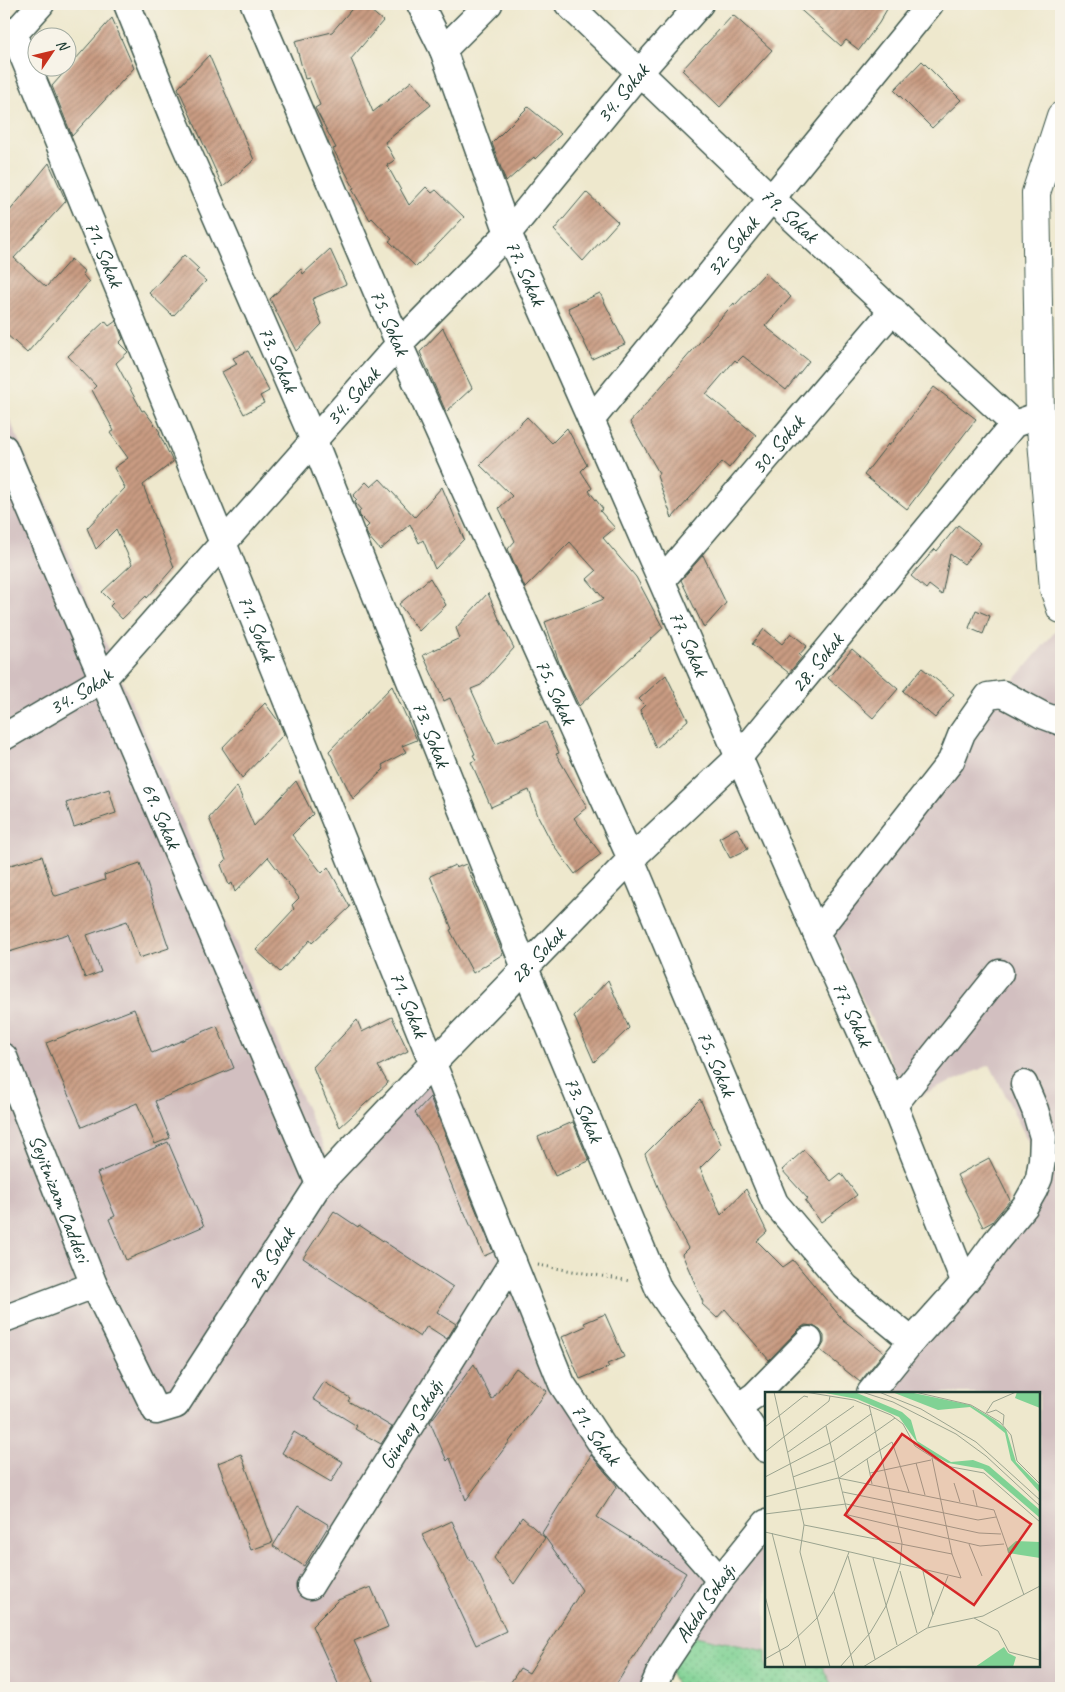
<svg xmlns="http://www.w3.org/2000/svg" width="1065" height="1692" font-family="Caveat,sans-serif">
<defs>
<pattern id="grass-dots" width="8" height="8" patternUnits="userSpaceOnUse" patternTransform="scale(1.25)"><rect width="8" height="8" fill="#80d294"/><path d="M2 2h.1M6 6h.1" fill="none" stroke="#68ac7a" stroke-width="1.8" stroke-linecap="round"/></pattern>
<pattern id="building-hatch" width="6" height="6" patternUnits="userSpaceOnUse" patternTransform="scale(1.25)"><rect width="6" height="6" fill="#c99b82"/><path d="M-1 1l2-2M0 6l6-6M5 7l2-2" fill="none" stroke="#a3806b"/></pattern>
</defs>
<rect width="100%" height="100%" fill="#f7f3e8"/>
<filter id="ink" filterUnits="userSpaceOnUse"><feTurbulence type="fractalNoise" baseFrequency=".02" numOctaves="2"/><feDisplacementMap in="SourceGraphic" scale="10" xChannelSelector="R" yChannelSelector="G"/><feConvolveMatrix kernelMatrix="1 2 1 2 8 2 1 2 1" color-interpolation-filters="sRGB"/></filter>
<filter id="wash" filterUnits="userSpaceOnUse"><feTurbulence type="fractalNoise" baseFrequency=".0096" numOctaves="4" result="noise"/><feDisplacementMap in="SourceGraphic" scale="20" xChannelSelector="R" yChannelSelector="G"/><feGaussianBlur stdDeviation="1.12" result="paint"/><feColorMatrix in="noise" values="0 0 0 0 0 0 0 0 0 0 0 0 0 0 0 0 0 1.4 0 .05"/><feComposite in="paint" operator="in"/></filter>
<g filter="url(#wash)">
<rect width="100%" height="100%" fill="#eee8cd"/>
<g fill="#d2bfc0">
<path d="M4 406 336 1177 445 1059 567 1380 608 1440 725 1568 766 1519V1651L695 1636 661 1688H4Z"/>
<path d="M1058 628 1061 634V1688H833L822 1666H1039V1393H869L1046 1177 990 1065 908 1101 822 910Z"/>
</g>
<path fill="url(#grass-dots)" stroke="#508864" d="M695 1636 766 1651V1666H822L833 1688H678L669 1670Z"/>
<g id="blocks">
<g fill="url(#building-hatch)">
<path d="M356 4H363L383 21 351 59 373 112 412 81 431 105 385 142 395 160 387 165 409 205 426 187 432 193 436 190 464 217 416 267 389 241 392 239 372 218 370 220 352 189 354 188 333 149 336 148 315 108 320 105 309 78 305 79 295 41 332 32Z"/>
<path d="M794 4H890L879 23 859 50 846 40 841 46Z"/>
<path d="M733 15 772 50 720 107 682 70Z"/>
<path d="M112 18 134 68 72 136 52 86Z"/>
<path d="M209 55 254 160 223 187 178 88Z"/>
<path d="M922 61 961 100 932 128 894 90Z"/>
<path d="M528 107 561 134 535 159 534 157 506 182 492 143Z"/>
<path d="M49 163 66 201 14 258 46 287 71 259 84 271 82 274 89 282 27 353 4 332V218Z"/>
<path d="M586 192 618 222 583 261 554 230Z"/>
<path d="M330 249 346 284 312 299 322 324 296 351 270 299 301 269 303 274Z"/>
<path d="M184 255 199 269 196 272 206 281 173 316 149 293Z"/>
<path d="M765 273 791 297 765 326 809 361 786 390 743 356 737 362 735 360 706 394 756 435 729 468 722 462 672 518 657 476 659 473 630 422 734 303 735 305Z"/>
<path d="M600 293 625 344 592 359 568 308Z"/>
<path d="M105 321 109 326 116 321 123 339 119 343 128 352 116 363 142 411 144 410 160 432 159 433 173 462 143 485 174 567 147 598 146 596 122 619 110 606 113 603 102 592 132 564 116 529 96 549 87 528 125 488 114 468 128 458 110 433 114 431 92 390 96 386 68 356Z"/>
<path d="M443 328 472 388 446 412 420 352Z"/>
<path d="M248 351 269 391 260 396 264 403 244 414 222 372 237 364 233 358Z"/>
<path d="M934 387 976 419 907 509 864 475 888 444 889 446Z"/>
<path d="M527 417 552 443 567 428 587 465 581 471 592 488 589 491 603 509 600 511 615 528 603 538 636 577 663 628 579 706 561 668 545 622 604 599 587 579 596 571 570 542 525 588 508 549 515 541 499 508 512 496 480 465Z"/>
<path d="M380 479 415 517 442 487 464 539 435 569 423 540 419 543 410 524 380 550 368 536 365 529 369 525 360 516 359 512 361 510 356 504 355 502 357 500 353 496 366 482 371 487Z"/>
<path d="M958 525 981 543 964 564 950 554 942 595 929 585 926 589 911 576 935 549 937 551Z"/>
<path d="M703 555 726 603 704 628 681 580Z"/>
<path d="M430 578 446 605 419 631 399 604Z"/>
<path d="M488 593 500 621 514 648 481 685 471 689 496 744 546 722 559 753 556 754 587 807 574 818 601 854 575 874 552 843 538 816 529 790 491 807 471 762 476 760 473 755 475 754 450 698 444 701 423 655 460 638 456 628Z"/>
<path d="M976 610 990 616 983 634 969 628Z"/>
<path d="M764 629 782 644 791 633 807 646 799 655 802 657 789 673 752 644Z"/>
<path d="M852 649 898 689 873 718 828 678Z"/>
<path d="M922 668 954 694 935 718 903 691Z"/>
<path d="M666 675 688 720 656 748 640 710 645 705 639 699Z"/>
<path d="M392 686 417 740 402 746 406 752 382 765 384 769 353 799 329 751Z"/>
<path d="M265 703 279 722 284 734 242 778 222 748Z"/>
<path d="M296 781 313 814 292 835 322 873 328 867 350 907 312 943 310 940 280 972 256 950 294 909 292 905 299 898 268 857 235 892 232 883 229 885 221 865 226 860 209 818 237 786 254 826Z"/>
<path d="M109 789 116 813 74 827 66 803Z"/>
<path d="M737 828 748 849 730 858 719 838Z"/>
<path d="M42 856 54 895 56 896 105 880 104 875 140 863 169 948 139 958 127 921 87 935 101 972 85 978 68 934 9 952 4 934V867Z"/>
<path d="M466 864 503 954 473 973 450 930 452 929 430 876 455 865 456 868Z"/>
<path d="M608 980 629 1028 594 1062 574 1016Z"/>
<path d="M134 1009 152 1053 217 1026 234 1068 155 1101 170 1138 155 1144 137 1103 82 1127 46 1043Z"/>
<path d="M392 1017 408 1051 378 1066 388 1083 340 1127 326 1099 313 1067 357 1020 362 1032Z"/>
<path d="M430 1097 493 1252 484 1256 464 1211 463 1212 442 1162 436 1144 415 1113Z"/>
<path d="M700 1099 722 1146 700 1168 721 1215 746 1189 767 1232 757 1241 783 1267 793 1260 843 1320 884 1352 860 1382 820 1350 824 1343V1336L820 1330 813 1326 805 1325 799 1329 769 1360 725 1309 717 1318 702 1304 703 1302 682 1254 688 1248 666 1207 645 1154Z"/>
<path d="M573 1122 589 1161 555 1176 538 1137Z"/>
<path d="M168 1142 204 1226 126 1260 109 1219 115 1216 97 1173Z"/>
<path d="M804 1150 831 1181 841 1173 857 1195 821 1222 805 1201 808 1199 782 1170Z"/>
<path d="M989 1158 1010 1200 992 1222 983 1227 957 1175Z"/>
<path d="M334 1211 358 1227 359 1225 453 1287 437 1312 456 1324 447 1339 427 1326 420 1337 326 1275 327 1274 303 1258Z"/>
<path d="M605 1314 624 1357 607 1364 609 1367 580 1379 562 1337 586 1326 584 1323Z"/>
<path d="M474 1364 492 1400 516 1368 547 1391 466 1500 450 1458 447 1461 430 1422Z"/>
<path d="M324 1382 350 1398 348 1401 392 1427 381 1444 355 1429 357 1426 313 1399Z"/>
<path d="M294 1432 343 1462 331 1482 282 1453Z"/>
<path d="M241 1454 273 1542 251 1550 218 1463Z"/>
<path d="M591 1455 617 1486 597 1517 686 1573 614 1688H507L520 1668 529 1673 582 1590 542 1533Z"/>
<path d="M298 1506 329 1525 304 1566 273 1546Z"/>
<path d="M522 1517 545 1538 514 1584 494 1558Z"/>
<path d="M452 1521 470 1561 472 1560 506 1631 476 1645 443 1574 422 1535Z"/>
<path d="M371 1587 388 1627 354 1641 376 1688H340L312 1626 338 1600Z"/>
</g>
</g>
</g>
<g filter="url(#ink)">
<use href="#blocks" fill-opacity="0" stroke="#3e574b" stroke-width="1"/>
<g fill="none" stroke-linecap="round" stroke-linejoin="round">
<defs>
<g id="minor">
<path id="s1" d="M41 4 14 34 223 543 562 1384 604 1448 720 1580"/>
<path id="s2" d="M127 4 171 113 314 441 525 968 659 1290 766 1449"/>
<path id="s3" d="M254 4 399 344 631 859 775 1203 846 1287 912 1341"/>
<path id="s4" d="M420 4 443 50 508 233 591 420 816 933 894 1105 964 1281"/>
<path id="s5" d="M568 4 772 199 1014 424"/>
<path d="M443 50 489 4"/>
<path id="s6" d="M591 420 930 4"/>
<path id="s7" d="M4 448 319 1184"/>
<path id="s8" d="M662 580 893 310"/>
<path id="s9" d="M4 737 103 679 399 344 508 233 639 73 700 4"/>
<path d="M816 933 951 761 962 733 988 696 1003 694 1042 715 1061 722"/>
<path id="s10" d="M4 1057 94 1285 156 1411 176 1405 319 1184 433 1063 631 859 739 757 1014 424 1040 415"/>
<path d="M894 1105 1000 973"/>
<path d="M4 1319 94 1285"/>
<path d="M870 1393 912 1341 972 1274 996 1241 1025 1206 1034 1190 1039 1178 1042 1160 1043 1137 1035 1110 1024 1084"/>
<path d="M738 1407 755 1395 809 1340"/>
<path id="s11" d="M310 1586 513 1261"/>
<path id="s12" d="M653 1688 662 1667 720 1580 766 1523"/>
</g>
<path id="major" d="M1061 116 1036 193 1040 415 1054 589 1061 609"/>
</defs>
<use href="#minor" stroke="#3e574b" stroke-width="29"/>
<use href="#major" stroke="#3e574b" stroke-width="30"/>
<path stroke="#3e574b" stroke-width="3" stroke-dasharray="1 4" stroke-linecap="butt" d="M538 1265 630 1281"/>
<use href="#minor" stroke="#fff" stroke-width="26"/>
<use href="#major" stroke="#fff" stroke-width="28"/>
</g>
</g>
<g text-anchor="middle" stroke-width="5" stroke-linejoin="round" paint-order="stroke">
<g font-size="21" fill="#1f3d34" stroke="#f7f3e8">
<text dy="7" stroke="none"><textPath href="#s9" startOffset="898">34. Sokak</textPath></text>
<text dy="7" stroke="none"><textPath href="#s5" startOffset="306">79. Sokak</textPath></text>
<text dy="7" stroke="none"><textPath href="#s6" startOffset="224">32. Sokak</textPath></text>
<text dy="7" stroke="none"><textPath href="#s1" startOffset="278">71. Sokak</textPath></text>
<text dy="7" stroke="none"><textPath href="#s4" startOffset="289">77. Sokak</textPath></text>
<text dy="7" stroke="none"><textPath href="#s3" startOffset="346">75. Sokak</textPath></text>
<text dy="7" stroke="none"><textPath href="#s2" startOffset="386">73. Sokak</textPath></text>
<text dy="7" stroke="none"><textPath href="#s9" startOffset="492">34. Sokak</textPath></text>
<text dy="7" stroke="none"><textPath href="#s8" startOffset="178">30. Sokak</textPath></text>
<text dy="7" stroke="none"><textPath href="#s1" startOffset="682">71. Sokak</textPath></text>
<text dy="7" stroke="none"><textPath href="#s4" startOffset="694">77. Sokak</textPath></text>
<text dy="7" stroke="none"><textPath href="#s10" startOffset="1391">28. Sokak</textPath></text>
<text dy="7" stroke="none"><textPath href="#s9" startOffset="89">34. Sokak</textPath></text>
<text dy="7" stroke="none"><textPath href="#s3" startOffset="751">75. Sokak</textPath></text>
<text dy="7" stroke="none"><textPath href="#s2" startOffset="791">73. Sokak</textPath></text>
<text dy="7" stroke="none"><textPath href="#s7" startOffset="400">69. Sokak</textPath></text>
<text dy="7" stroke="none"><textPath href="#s10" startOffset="986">28. Sokak</textPath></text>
<text dy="7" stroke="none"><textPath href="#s1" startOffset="1088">71. Sokak</textPath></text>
<text dy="7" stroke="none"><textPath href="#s4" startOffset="1099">77. Sokak</textPath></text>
<text dy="7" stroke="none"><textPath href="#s3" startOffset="1156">75. Sokak</textPath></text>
<text dy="7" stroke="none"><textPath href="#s2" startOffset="1196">73. Sokak</textPath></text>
<text dy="7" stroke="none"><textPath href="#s10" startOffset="152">Seyitnizam Caddesi</textPath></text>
<text dy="7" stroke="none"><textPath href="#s10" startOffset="581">28. Sokak</textPath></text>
<text dy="7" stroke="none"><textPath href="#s11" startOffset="191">Günbey Sokağı</textPath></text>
<text dy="7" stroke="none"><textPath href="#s1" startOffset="1558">71. Sokak</textPath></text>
<text dy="7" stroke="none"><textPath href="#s12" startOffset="100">Akdal Sokağı</textPath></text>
</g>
</g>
<g transform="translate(765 1392)">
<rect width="275" height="275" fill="#eee8cd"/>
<path d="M55 0 92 1 137 20 146 28 152 49 186 70 208 68 224 74 275 118V126L218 77 183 71 156 56 134 25 92 7ZM127 0H144L196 11 205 13 230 28 241 37 251 70 275 94V101L246 68 240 41 220 25 205 15 173 18ZM252 0H275V16L250 6ZM251 149 275 150V166L243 161 242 157ZM239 255 243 261 251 265 248 275H210Z" fill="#80d294"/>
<path fill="none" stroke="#9ba490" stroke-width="1" d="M9 0 39 133 35 160 65 275M40 0 89 8 126 23 138 32 150 54 181 74 219 81 275 130M97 0 128 10 191 42 221 64 275 114M114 0 156 17 211 50 275 108M150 0 206 13 235 30 246 43 252 69 275 92M221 21 228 10 251 0M222 21 231 18 239 23 238 33M61 34 83 123 215 154 239 152M0 35 39 4 43 5M0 60 64 9 65 4M23 60 89 14M102 67 107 92M151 71 160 103M105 81 166 68M0 85 65 51 106 22M28 85 69 69 130 26M74 86 127 50 144 100M189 91 195 110M208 98 212 114M78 100 213 128 231 125M0 105 73 86 229 118 259 203M0 122 81 112 214 141 236 142M39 133 187 162M0 140 196 186 187 162 167 66M7 141 41 275M204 152 217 184M83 164 110 267M108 166 132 253M135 179 152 241M158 179 168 223M69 200 89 275M0 204 19 275M209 226 233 239 244 260 275 268M163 235 183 184M0 267 23 254 52 226 69 199 84 160M75 275 105 241 121 214 135 173 137 151 104 13M98 275 162 236 218 224 275 194"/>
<path fill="#d62828" fill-opacity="0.15" stroke="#d62828" stroke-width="2.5" d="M137 42 266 132 209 213 80 123Z"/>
<rect width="275" height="275" fill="none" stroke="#1f3d34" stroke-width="2.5"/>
</g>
<rect width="1065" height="1692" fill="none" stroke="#f7f3e8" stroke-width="20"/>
<g transform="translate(52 52) rotate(55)"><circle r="24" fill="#f7f3e8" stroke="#a1aaa0"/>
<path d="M0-4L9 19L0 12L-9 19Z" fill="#c8321e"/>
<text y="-8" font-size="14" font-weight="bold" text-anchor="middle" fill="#1f3d34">N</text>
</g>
</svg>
